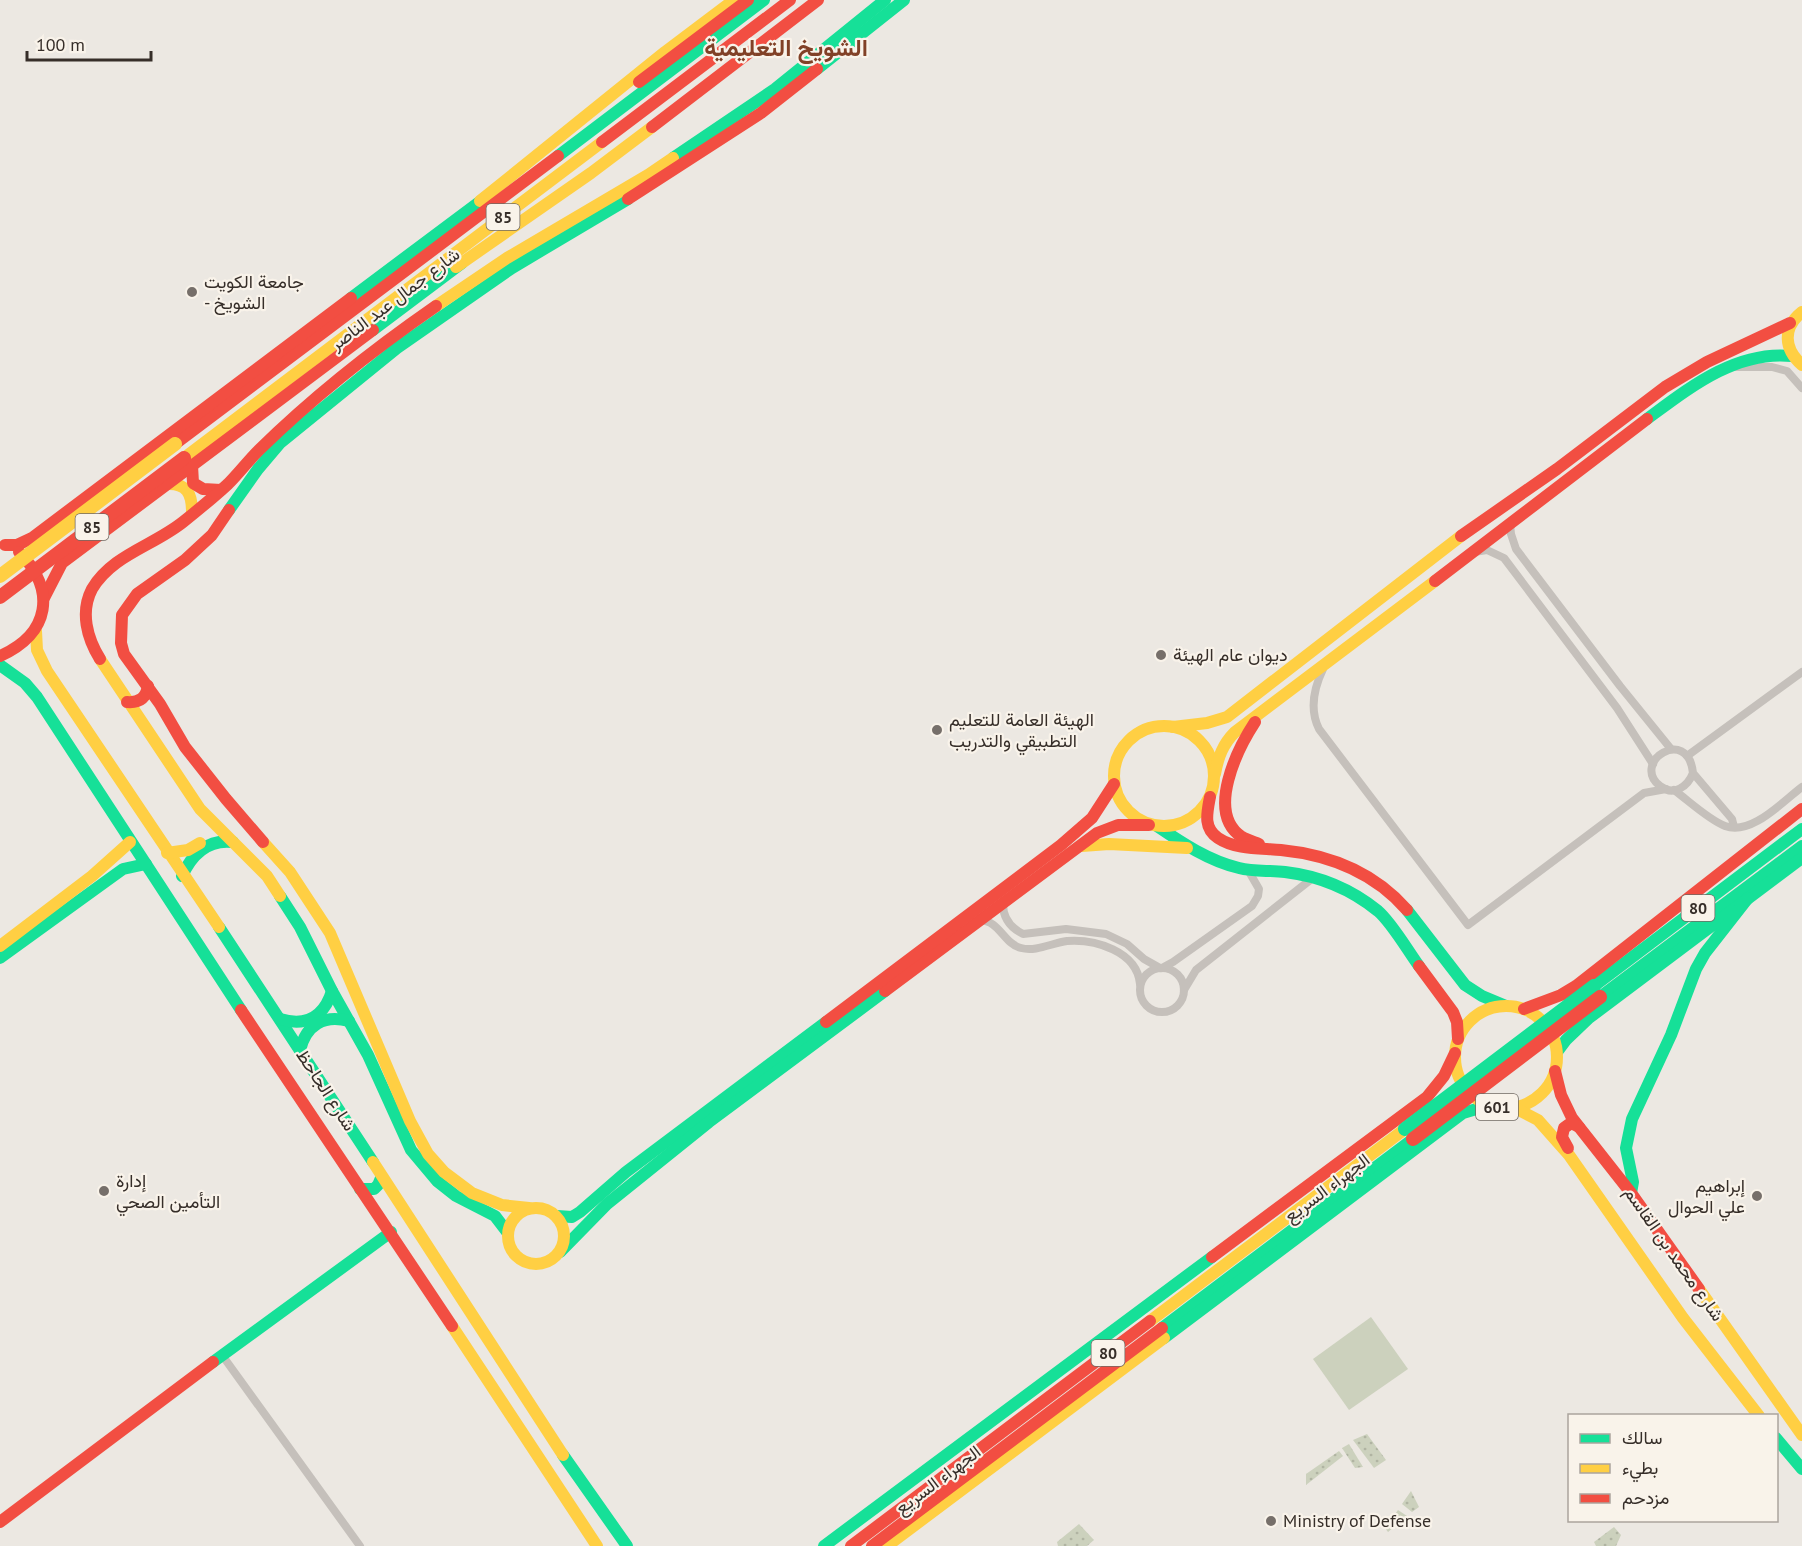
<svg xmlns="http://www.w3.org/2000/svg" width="1802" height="1546" font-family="'PT Sans',Vazirmatn,sans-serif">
<defs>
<pattern id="grass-dots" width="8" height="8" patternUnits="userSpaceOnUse" patternTransform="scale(1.5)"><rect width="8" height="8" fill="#ccd1bd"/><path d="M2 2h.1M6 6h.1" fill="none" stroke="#b0b4a2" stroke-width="1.8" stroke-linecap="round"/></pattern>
</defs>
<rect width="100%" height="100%" fill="#ece8e2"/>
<g fill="url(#grass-dots)">
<path d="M1367 1434 1386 1460 1374 1468 1353 1440Z"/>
<path d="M1349 1444 1363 1467 1355 1468 1342 1448Z"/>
<path d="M1339 1451 1343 1456 1306 1485V1474Z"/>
<path d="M1411 1491 1419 1507 1412 1512 1402 1504Z"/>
<path d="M1398 1510 1407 1516 1388 1532 1385 1528Z"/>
<path d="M1079 1524 1094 1540 1087 1546H1058L1057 1542Z"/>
<path d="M1614 1527 1621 1535 1616 1546H1596L1594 1542Z"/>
</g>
<path fill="#ccd1bd" d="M1371 1317 1408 1369 1349 1410 1313 1359Z"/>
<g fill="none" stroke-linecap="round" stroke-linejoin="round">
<g stroke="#c5c0bb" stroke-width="8">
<path d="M1736 367H1772L1787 371 1802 388"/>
<path d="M1510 524 1511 534 1516 549 1620 686 1671 749"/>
<path d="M1474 552 1487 550 1504 558 1617 708 1653 764"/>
<path d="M1323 669C1314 688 1309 709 1319 729L1468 925 1644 793 1666 789"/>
<path d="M1687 756 1802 672"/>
<path d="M1693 773C1688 786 1674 797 1660 786 1630 762 1688 725 1693 773L1732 819 1734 827"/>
<path d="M1674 790C1689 801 1709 820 1725 826 1751 836 1782 802 1802 787"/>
<path d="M1003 904C1003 918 1011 928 1023 934L1066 929 1106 934 1127 944 1144 959 1160 968"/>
<path d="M980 920C1000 921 1003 943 1021 948 1036 952 1052 943 1067 941 1095 939 1137 951 1140 984"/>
<circle cx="1162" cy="990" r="22"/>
<path d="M1162 968 1173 962 1252 906 1258 896 1259 889 1248 870"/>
<path d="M1184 990 1196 970 1314 877"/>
<path d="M222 1355 360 1546"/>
</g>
<g stroke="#16e098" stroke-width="12">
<path d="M817 69 904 0"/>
<path d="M558 156 764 0"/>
<path d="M673 158 775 89 885 0"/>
<path d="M351 298 486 197"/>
<path d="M373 330 462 263"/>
<path d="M1647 419C1689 388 1736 350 1792 356"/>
<path d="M229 510 258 469 280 443 397 348 512 268 628 199"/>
<path d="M0 665 25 683 37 697 241 1010"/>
<path d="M1157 826C1182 843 1209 861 1239 868 1254 872 1269 870 1285 872 1319 876 1351 889 1378 911 1392 923 1408 951 1419 966"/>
<path d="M182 876C192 854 208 839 233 842"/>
<path d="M280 896 300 927 332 991 368 1055 411 1150 437 1181 456 1196 495 1216 508 1233"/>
<path d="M1407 910 1465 985 1482 996 1506 1006"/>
<path d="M219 927 373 1162"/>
<path d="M0 958 123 869 146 864"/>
<path d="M1594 986 1802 829"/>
<path d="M1600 997 1802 846"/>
<path d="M280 1019C306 1027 324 1017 332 991"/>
<path d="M300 1050C306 1025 324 1014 349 1021"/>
<path d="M1557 1052 1566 1040 1589 1018 1802 858"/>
<path d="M360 1189H374L378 1185 381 1178"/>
<path d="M1631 1193 1633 1182 1626 1148 1632 1119 1671 1035 1696 969 1705 953 1748 898"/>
<path d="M557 1216 572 1217 580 1212 626 1172 826 1022"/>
<path d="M560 1252 607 1204 709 1122 885 991"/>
<path d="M1162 1328 1413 1139"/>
<path d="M1164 1338 1463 1113 1490 1105"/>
<path d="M213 1362 391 1232"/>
<path d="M1776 1438 1802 1469"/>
<path d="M563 1455 627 1546"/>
<path d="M824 1546 1212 1257"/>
</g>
<g stroke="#ffcf43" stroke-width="12">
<path d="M480 201 665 52 734 0"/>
<path d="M456 267 591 173 652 127"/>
<path d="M436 306 507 258 648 175 673 158"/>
<path d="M1802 312C1782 328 1784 349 1802 365"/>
<path d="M184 458 602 142"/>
<path d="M167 484C187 483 192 494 192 512"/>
<path d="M36 631 37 650 47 671 219 927"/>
<path d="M100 659 200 809 267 876 280 896"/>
<circle cx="1164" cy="776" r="50"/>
<path d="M1173 727 1207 723 1227 717 1461 536"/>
<path d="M1215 774C1218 757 1223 744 1235 732L1435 581"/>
<path d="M263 842 290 872 330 933 410 1121 428 1154 444 1172 472 1193 502 1205 529 1208"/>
<path d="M1082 846 1109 844 1187 848"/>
<path d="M167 853 188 850 200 843"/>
<path d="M0 946 92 876 130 842"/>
<circle cx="1506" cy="1057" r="51"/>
<path d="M1513 1107 1538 1120 1569 1155 1683 1318 1759 1416"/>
<path d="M373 1162 563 1455"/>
<circle cx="536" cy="1236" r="28"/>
<path d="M1699 1289 1802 1435"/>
<path d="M1150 1321 1405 1129"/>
<path d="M452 1326 597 1546"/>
<path d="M887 1546 1164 1338"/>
</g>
<g stroke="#f24e42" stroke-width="12">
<path d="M639 82 748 0"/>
<path d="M652 127 818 0"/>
<path d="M602 142 790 0"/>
<path d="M628 199 761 113 817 69"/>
<path d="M175 444 558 156"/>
<path d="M192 465 193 483 203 489 221 490"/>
<path d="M229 510 212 535 185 560 137 594 122 615 121 643 124 654 160 704 185 747 226 799 263 842"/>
<path d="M1461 536 1557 469 1665 387 1707 362 1790 323"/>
<path d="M5 545H17L32 538 351 298"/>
<path d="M1435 581 1647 419"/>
<path d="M44 598 62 563 373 330"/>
<path d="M0 656C50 634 57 590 19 552"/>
<path d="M100 659C87 638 80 612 92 589 112 555 153 546 183 522 198 510 214 497 228 484 239 473 248 461 259 450 313 397 374 349 436 306"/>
<path d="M127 702C139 703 146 698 148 686"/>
<path d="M1255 722C1238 748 1205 813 1242 837 1247 840 1254 842 1259 844"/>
<path d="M1210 797C1207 813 1203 828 1218 838 1236 850 1261 848 1281 850 1331 855 1374 872 1407 910"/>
<path d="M1419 966 1453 1012 1457 1022 1458 1039"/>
<path d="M885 991 1097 833 1118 825H1149"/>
<path d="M1524 1009 1561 995 1576 986 1802 809"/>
<path d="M241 1010 452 1326"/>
<path d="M826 1022 1061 845 1092 818 1114 784"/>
<path d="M1555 1071 1561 1095 1572 1118 1631 1193 1699 1289"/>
<path d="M1568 1148 1562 1137 1564 1128 1571 1123 1579 1127"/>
<path d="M1212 1257 1427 1097 1444 1076 1455 1053"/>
<path d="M0 1522 213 1362"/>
<path d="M851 1546 1150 1321"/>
<path d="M872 1546 1162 1328"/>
</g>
<path stroke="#16e098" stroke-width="14" d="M1405 1129 1594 986"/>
<path stroke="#ffcf43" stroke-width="14" d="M0 576 175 444"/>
<g stroke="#f24e42" stroke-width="14">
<path d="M0 597 184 458"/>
<path d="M1413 1139 1600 997"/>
</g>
</g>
<g fill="#766f6a" stroke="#f9f3ea" stroke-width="2">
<circle cx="192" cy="292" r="6"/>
<circle cx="1161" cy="655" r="6"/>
<circle cx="937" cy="730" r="6"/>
<circle cx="104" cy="1191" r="6"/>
<circle cx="1757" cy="1196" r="6"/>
<circle cx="1271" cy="1521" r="6"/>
</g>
<g text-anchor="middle" stroke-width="4.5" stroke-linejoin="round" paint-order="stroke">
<g fill="#f9f3ea" stroke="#706963" stroke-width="1.5">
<rect x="486.5" y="204" width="33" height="26" rx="4.5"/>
<rect x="75.5" y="514" width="33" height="26" rx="4.5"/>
<rect x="1681.5" y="895" width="33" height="26" rx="4.5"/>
<rect x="1476" y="1094" width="42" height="26" rx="4.5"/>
<rect x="1091.5" y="1340" width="33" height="26" rx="4.5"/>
</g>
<g font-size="16" font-weight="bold" fill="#362e29">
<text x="503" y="223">85</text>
<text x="92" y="533">85</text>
<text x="1698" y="914">80</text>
<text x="1497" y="1113">601</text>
<text x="1108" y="1359">80</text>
</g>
<g font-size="18" fill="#362e29" stroke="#f9f3ea" text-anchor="start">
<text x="204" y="288">جامعة الكويت<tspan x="204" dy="21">- الشويخ</tspan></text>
<text x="1173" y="661">ديوان عام الهيئة</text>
<text x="949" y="726">الهيئة العامة للتعليم<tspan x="949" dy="21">التطبيقي والتدريب</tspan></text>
<text x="116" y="1187">إدارة<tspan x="116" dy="21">التأمين الصحي</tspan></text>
<text x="1745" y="1192" text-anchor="end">إبراهيم<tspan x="1745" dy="21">علي الحوال</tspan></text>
<text x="1283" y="1527">Ministry of Defense</text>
</g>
<g font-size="18" fill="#362e29" stroke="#f9f3ea">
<text transform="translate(395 299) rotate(-37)" y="6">شارع جمال عبد الناصر</text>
<text transform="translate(326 1090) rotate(57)" y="6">شارع الجاحظ</text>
<text transform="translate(1327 1188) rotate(-37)" y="6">الجهراء السريع</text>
<text transform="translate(1674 1254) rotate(55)" y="6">شارع محمد بن القاسم</text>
<text transform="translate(938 1480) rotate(-37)" y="6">الجهراء السريع</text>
</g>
<g font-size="24" font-weight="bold" fill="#814127" stroke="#f9f3ea">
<text x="786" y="56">الشويخ التعليمية</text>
</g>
</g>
<rect x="1568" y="1414" width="210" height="108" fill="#f9f3ea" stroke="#aba49d" stroke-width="1.5"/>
<rect x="1580" y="1434" width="30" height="9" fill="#16e098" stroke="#aba49d" stroke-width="1.5"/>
<text x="1622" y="1444" font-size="18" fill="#362e29">سالك</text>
<rect x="1580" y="1464" width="30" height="9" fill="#ffcf43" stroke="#aba49d" stroke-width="1.5"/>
<text x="1622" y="1474" font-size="18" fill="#362e29">بطيء</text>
<rect x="1580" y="1494" width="30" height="9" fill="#f24e42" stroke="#aba49d" stroke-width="1.5"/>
<text x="1622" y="1504" font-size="18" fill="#362e29">مزدحم</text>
<path d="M27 51v9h124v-9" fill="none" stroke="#362e29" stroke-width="3"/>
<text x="36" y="51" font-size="18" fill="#362e29" stroke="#f9f3ea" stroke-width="4.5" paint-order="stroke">100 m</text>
</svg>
